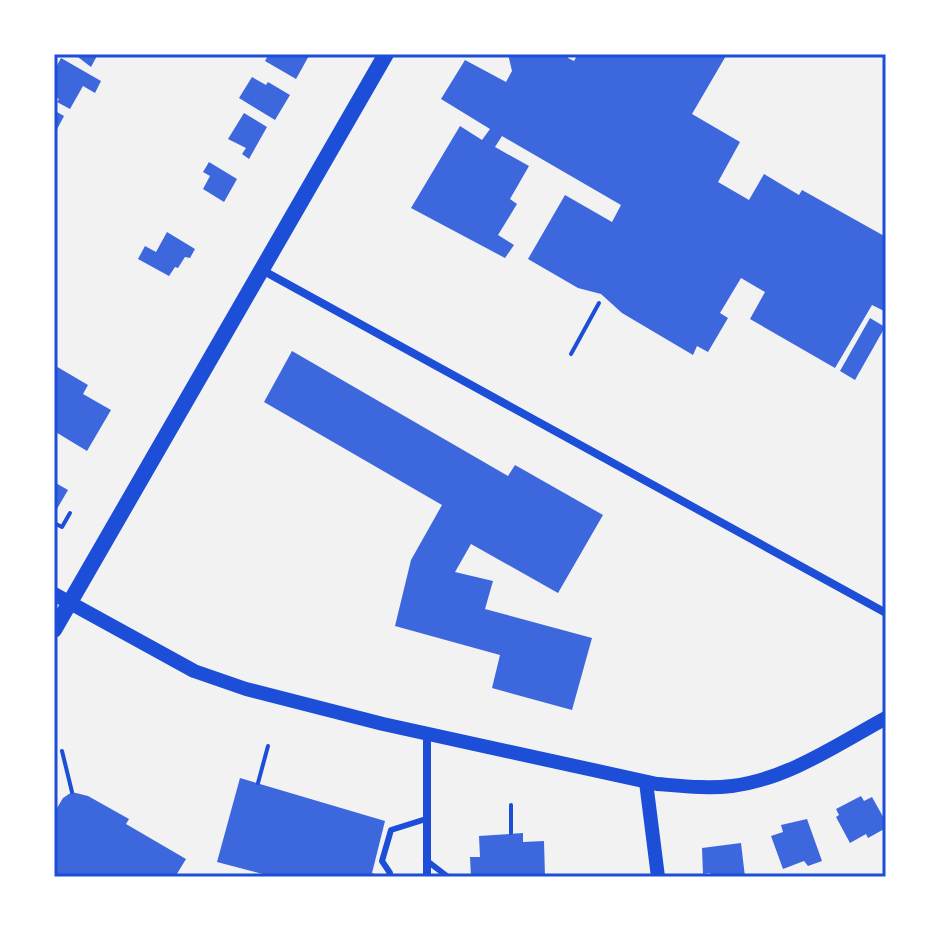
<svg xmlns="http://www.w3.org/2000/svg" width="940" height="931" font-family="Jost,sans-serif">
<rect width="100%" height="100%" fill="#f2f2f2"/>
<g fill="#3d67dc">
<path d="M74 54H98L91 67Z"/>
<path d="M269 54H310L296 79 265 61Z"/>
<path d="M508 54H567L568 58 574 61 578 54H727L692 114 740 142 718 182 749 200 764 174 799 195 802 190 886 237V312L872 305 835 368 750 319 765 292 741 278 720 313 728 318 708 352 697 346 693 355 622 313 601 294 578 288 528 259 565 195 612 222 621 205 502 136 495 147 529 166 510 199 517 204 498 235 514 245 505 258 411 208 460 126 482 140 490 129 441 99 465 60 506 82 512 71Z"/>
<path d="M61 58 101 81 95 93 83 86 70 109 57 102 59 99 54 96V71Z"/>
<path d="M252 77 266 85 268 82 290 95 275 120 239 98Z"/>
<path d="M57 112 64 116 54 135V113Z"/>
<path d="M244 113 267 127 249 159 242 154 246 148 228 139Z"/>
<path d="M209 162 237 179 224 202 203 189 210 176 203 172Z"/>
<path d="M167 232 195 249 190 258 185 257 178 268 175 267 169 276 138 259 145 246 156 252Z"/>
<path d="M870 318 885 327 855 380 840 371Z"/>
<path d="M292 351 508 476 515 465 603 515 558 593 471 544 455 572 493 581 485 609 592 638 572 710 492 688 500 655 395 626 411 560 442 505 264 402Z"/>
<path d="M54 365 88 385 83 394 111 410 87 451 54 431Z"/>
<path d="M54 482 68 490 54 514Z"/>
<path d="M240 778 385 821 372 873 382 877H274L217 862Z"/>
<path d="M72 792 88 796 129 819 126 824 186 859 175 877H54V813L63 798Z"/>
<path d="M861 796 864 801 872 797 886 822V828L868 838 866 834 850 843 836 817 839 815 836 809Z"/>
<path d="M807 819 822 861 808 866 804 861 783 869 771 836 783 832 781 825Z"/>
<path d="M523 833V842L544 841 545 877H471L470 857H480L479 836Z"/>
<path d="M741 843 745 877H710V873L703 874 702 848Z"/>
</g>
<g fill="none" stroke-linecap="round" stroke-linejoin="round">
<g stroke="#1d4ed8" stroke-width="4">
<path d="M571 354 599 303"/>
<path d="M54 523 62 527 70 513"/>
<path d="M62 751 72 792"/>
<path d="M258 783 268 746"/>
<path d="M511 805V833"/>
</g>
<g stroke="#1d4ed8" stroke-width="6">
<path d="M426 860 448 877"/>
<path d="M389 877 390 873 382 861 391 830 426 819"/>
</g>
<g stroke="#1d4ed8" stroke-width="8">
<path d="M262 270 886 613"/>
<path d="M427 877V734"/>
</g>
<g stroke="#1d4ed8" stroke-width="14">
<path d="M54 594 194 671 246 689 383 724 657 784C682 786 707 789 732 786 788 779 838 744 886 718"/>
<path d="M646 782 658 877"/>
</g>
<path stroke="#1d4ed8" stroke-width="16" d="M54 630 386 54"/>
</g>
<rect width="940" height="931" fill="none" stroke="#ffffff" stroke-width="112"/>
<rect x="56" y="56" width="828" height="819" fill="none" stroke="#1d4ed8" stroke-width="3"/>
</svg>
